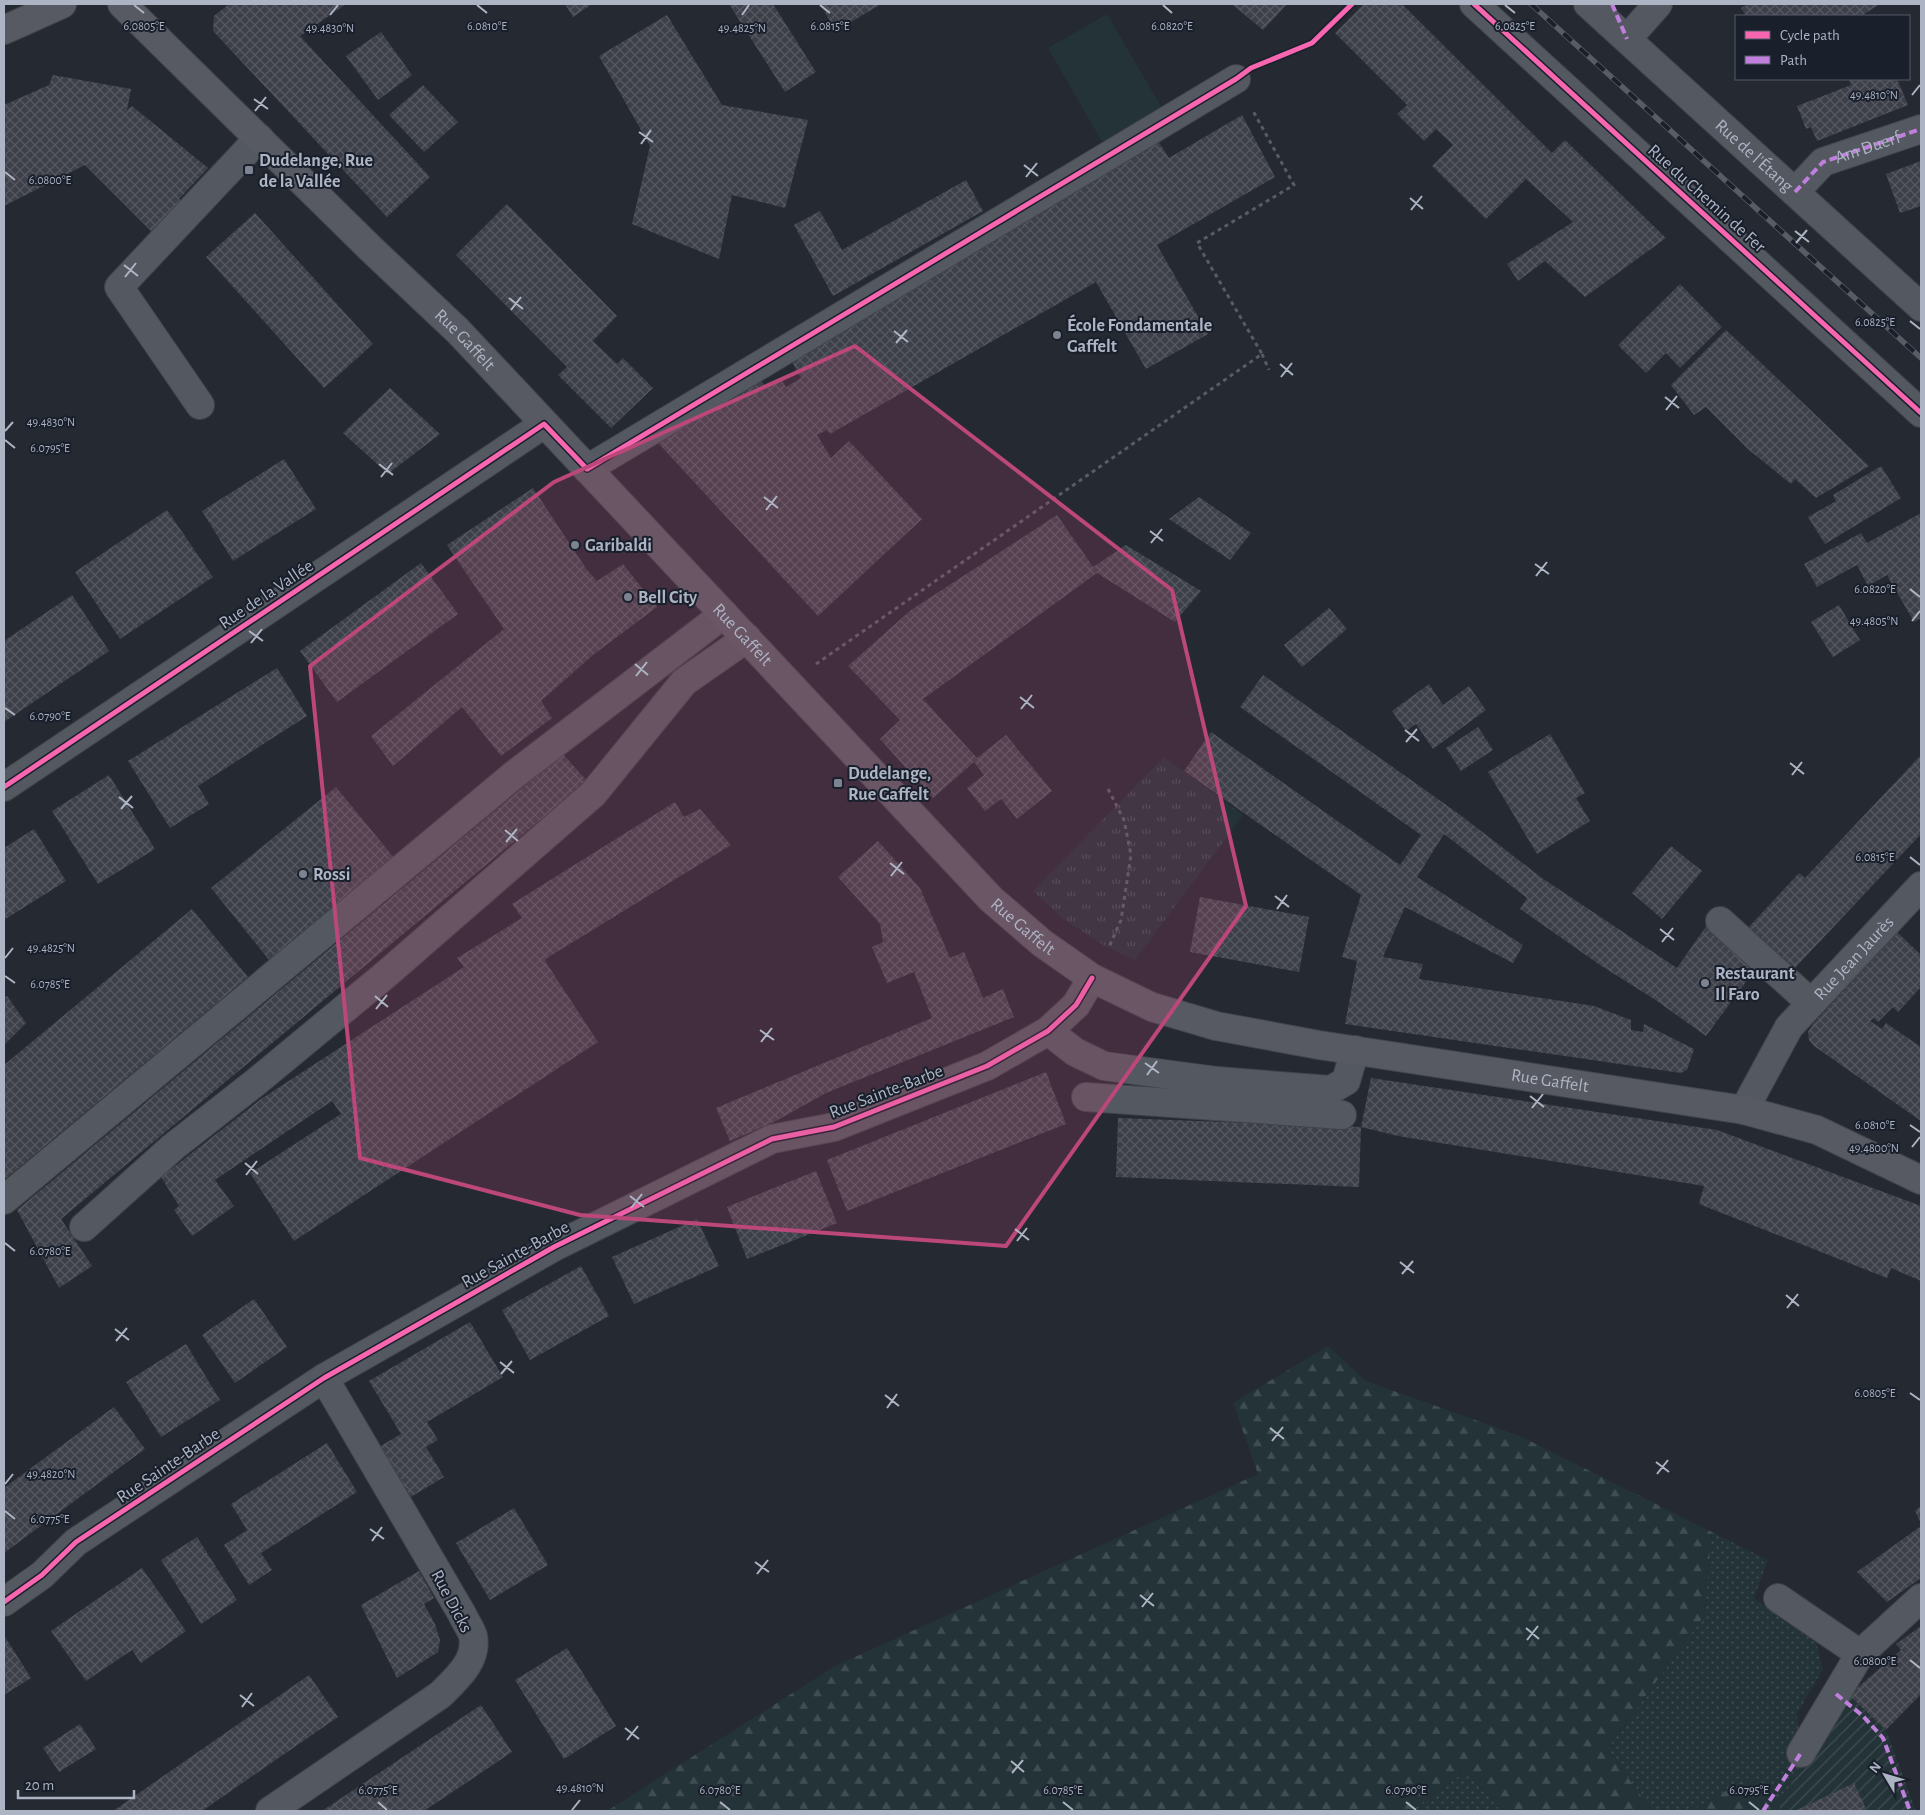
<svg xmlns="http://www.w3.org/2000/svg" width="1925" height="1815" font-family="'Alegreya Sans',sans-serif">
<defs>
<pattern id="grass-dots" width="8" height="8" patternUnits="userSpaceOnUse" patternTransform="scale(1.25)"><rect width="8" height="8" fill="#233337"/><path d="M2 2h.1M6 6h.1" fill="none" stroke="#404e52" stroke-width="1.8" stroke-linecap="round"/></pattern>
<pattern id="forest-firs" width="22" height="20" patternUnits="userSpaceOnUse" patternTransform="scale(1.25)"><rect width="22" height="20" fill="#233337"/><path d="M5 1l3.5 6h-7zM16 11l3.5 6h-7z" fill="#404e52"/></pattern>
<pattern id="park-tufts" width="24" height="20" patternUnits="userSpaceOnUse" patternTransform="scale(1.25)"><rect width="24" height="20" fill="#233337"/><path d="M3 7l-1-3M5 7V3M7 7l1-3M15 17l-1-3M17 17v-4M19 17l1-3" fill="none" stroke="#404e52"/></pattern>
<pattern id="garden-furrows" width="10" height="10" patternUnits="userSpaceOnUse" patternTransform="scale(1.25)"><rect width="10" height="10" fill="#233337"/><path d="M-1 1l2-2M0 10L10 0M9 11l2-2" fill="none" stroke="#404e52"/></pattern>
<pattern id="building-cross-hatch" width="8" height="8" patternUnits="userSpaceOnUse" patternTransform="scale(1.25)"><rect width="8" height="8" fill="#3d4048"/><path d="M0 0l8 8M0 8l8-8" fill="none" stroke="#565961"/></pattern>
</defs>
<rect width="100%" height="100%" fill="#252931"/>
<g fill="url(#grass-dots)">
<path d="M1712 1532 1768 1560 1754 1598 1816 1641 1823 1669 1797 1714 1801 1753 1808 1758 1782 1798 1752 1776 1691 1811H1652L1607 1749 1704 1616Z"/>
<path d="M1467 1770 1501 1811H1411Z"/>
</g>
<g fill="url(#forest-firs)">
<path d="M1328 1346 1366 1381 1520 1436 1712 1532 1704 1616 1607 1749 1652 1811H1501L1467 1770 1411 1811H607L835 1666 1258 1474 1233 1403Z"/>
<path d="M1752 1776 1782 1798 1779 1811H1691Z"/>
</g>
<path fill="url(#park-tufts)" d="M1164 757 1243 815 1135 960 1108 948 1062 918 1033 891Z"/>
<path fill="url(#garden-furrows)" d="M1849 1695 1886 1730 1916 1811H1779L1782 1798Z"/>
<path fill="#233337" d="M1107 14 1162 108 1102 142 1048 48Z"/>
<g fill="url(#building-cross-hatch)">
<path d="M229 4H346L300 36 430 177 387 217 213 31 214 16Z"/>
<path d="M565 4H592L573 17Z"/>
<path d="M729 4H773L816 72 785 92Z"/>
<path d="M820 4H881L836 31Z"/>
<path d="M1232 4H1287L1263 30Z"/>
<path d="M1364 4H1402L1552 153 1565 140 1666 238 1585 297 1545 261 1518 281 1507 264 1573 222 1526 179 1486 219 1432 166 1453 145 1436 129 1424 141 1397 114 1407 105 1335 33Z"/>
<path d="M1749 4H1880L1861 16H1746L1741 8Z"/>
<path d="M667 15 722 105 808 120 785 208 732 195 719 259 632 224 650 146 599 56Z"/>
<path d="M381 32 412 75 378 100 346 56Z"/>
<path d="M53 75 131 89 127 110 132 106 208 168 179 199 190 205 157 237 85 165 4 206V105L49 85Z"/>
<path d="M1849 79H1897L1908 105 1817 141 1811 127 1806 129 1797 106 1851 85Z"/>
<path d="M423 85 458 122 424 152 389 115Z"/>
<path d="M1242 115 1275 177 1157 245 1208 334 1146 369 1096 282 830 434 827 430 817 435 831 458 849 441 922 519 818 616 658 443 678 432 675 427 760 379 765 387 780 378 786 387 801 378 792 362 1158 141 1169 158Z"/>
<path d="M1921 161V206L1900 213 1886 174Z"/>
<path d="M966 180 983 211 833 296 794 225 820 211 842 250Z"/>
<path d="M507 204 617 316 593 341 617 364 623 358 653 388 611 428 558 375 567 367 456 255Z"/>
<path d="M255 213 373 344 324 388 206 257Z"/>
<path d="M1680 284 1722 327 1680 368 1666 353 1646 373 1618 345Z"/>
<path d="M1726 330 1756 358 1869 466 1816 498 1795 479 1791 484 1749 450 1706 407 1694 415 1671 385Z"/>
<path d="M390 388 440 434 388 474 343 433Z"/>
<path d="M284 459 316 509 233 561 202 511Z"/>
<path d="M1881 466 1901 498 1825 544 1808 517 1836 501 1833 495Z"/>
<path d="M533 488 587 570 597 581 623 564 657 607 593 655 541 701 552 718 501 756 462 707 393 766 371 736 504 629 447 545Z"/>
<path d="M1199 497 1251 533 1230 560 1169 519Z"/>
<path d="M167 510 213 577 120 639 75 572Z"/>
<path d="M1921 513V618L1914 622 1887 575 1868 586 1857 565 1817 587 1804 564 1861 533 1867 543Z"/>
<path d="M1057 515 1093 567 1126 545 1201 591 1175 622 1097 573 923 699 977 758 1006 735 1052 791 1017 819 1001 799 985 811 967 788 984 775 974 762 933 798 880 739 900 720 848 666 911 610Z"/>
<path d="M421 563 458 614 337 702 300 651Z"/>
<path d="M72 595 109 651 4 722V641Z"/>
<path d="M1839 605 1860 640 1833 657 1811 622Z"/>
<path d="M1329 608 1347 629 1302 667 1284 645Z"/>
<path d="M277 668 307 716 198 786 209 804 170 828 128 761Z"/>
<path d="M1263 675 1459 814 1542 878 1677 968 1709 922 1762 960 1706 1036 1654 999 1600 965 1520 909 1527 898 1444 834 1417 877 1523 945 1513 963 1405 907 1383 957 1423 964 1419 979 1594 1006 1631 1020V1030L1643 1032 1644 1024 1694 1049 1687 1070 1681 1073 1345 1024 1357 961 1342 957 1361 895 1184 771 1211 732 1400 865 1421 835 1240 707Z"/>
<path d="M1429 684 1443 705 1469 686 1486 710 1433 749 1416 724 1406 731 1392 711Z"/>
<path d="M1478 727 1493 750 1461 771 1446 748Z"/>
<path d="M1550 734 1585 793 1576 798 1590 821 1537 854 1488 772Z"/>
<path d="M563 754 587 781 61 1219 92 1266 59 1288 17 1210Z"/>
<path d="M1921 755V834L1792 971 1747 929 1799 873 1805 878Z"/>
<path d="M109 775 155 849 98 884 52 811Z"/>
<path d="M336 787 395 859 270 961 211 888Z"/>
<path d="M675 802 684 817 700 809 731 845 547 958 545 961 598 1042 294 1241 250 1173 341 1114 332 1101 215 1180 234 1206 192 1236 174 1210 179 1206 161 1177 261 1099 464 967 457 958 522 918 512 904Z"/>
<path d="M34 829 66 881 4 920V848Z"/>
<path d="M878 841 920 888 950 958 964 952 983 998 1003 989 1014 1017 826 1093 774 1122 730 1141 716 1108 932 1018 914 972 887 983 872 947 883 942 880 924 838 877Z"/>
<path d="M1671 846 1702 871 1662 919 1632 893Z"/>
<path d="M1200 897 1309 917 1299 972 1190 952Z"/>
<path d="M192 909 248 977 4 1180V1065Z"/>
<path d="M1897 932 1921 955V987L1898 1012 1893 1007 1878 1022 1874 1018 1870 1021 1882 1029 1886 1023 1921 1047V1121L1814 1046 1809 1040 1808 1032 1814 1023Z"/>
<path d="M7 996 26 1023 4 1045V997Z"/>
<path d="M1046 1072 1066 1124 847 1211 827 1160Z"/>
<path d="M1371 1078 1717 1130 1921 1206V1281L1891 1268 1887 1278 1699 1204 1704 1186 1398 1136 1361 1127Z"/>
<path d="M1118 1118 1361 1127 1359 1187 1116 1177Z"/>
<path d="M816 1171 837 1223 747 1259 727 1207Z"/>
<path d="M697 1219 719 1266 634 1304 612 1257Z"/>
<path d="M581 1266 609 1316 530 1360 502 1310Z"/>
<path d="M254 1299 287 1347 235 1383 202 1335Z"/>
<path d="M470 1322 503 1377 427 1422 438 1440 426 1447 444 1477 409 1498 379 1447 401 1434 369 1381Z"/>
<path d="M186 1344 220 1400 161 1437 126 1382Z"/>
<path d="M114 1407 145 1449 4 1553V1488Z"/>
<path d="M327 1443 357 1492 261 1553 272 1570 249 1585 224 1545 247 1530 231 1504Z"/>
<path d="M1921 1506V1523L1915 1511Z"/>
<path d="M514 1508 548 1565 490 1600 456 1543Z"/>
<path d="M1921 1526V1578L1887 1602 1857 1572Z"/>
<path d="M197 1537 237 1600 201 1624 161 1560Z"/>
<path d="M142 1568 186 1631 141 1663 132 1650 86 1681 51 1631Z"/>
<path d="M419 1571 434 1598 424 1604 435 1624 440 1640 438 1652 397 1678 361 1605Z"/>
<path d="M1921 1626V1694L1886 1730 1849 1695 1901 1650 1896 1644Z"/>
<path d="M4 1635 31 1678 4 1695Z"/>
<path d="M567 1648 616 1726 564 1759 515 1680Z"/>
<path d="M309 1675 338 1717 251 1777 202 1811H113Z"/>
<path d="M481 1705 512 1752 475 1777 424 1811H322Z"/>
<path d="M80 1724 96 1749 59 1772 43 1748Z"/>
<path d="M1854 1783 1867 1811H1795Z"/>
</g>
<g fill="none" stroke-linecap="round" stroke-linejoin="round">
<defs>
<g id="minor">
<path d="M1474 4 1921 413"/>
<path id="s1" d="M1588 4 1921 307"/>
<path d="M1627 39 1658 4"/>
<path id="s2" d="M1795 192 1823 162 1921 129"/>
<path d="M200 405 119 287 259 138"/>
<path d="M587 469 1236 79"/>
<path d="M4 787 544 424"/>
<path d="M1720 921 1811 1003"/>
<path d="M1048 1031 1075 1052 1104 1066 1217 1081 1331 1090 1346 1081 1355 1050"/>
<path d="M1217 1081 1215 1106 1342 1115"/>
<path d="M1086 1097 1215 1106"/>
<path id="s3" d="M1744 1110 1789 1027 1921 886"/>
<path d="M4 1200 515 774 724 614"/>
<path d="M84 1227 173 1147 256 1082 384 976 593 794 684 682 747 638"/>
<path d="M1778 1598 1860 1654"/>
<path d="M4 1602 42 1575 76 1542 324 1378 554 1247 772 1139 834 1127 987 1066 1048 1031 1076 1005 1092 978"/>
<path d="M1801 1753 1860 1654 1921 1598"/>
<path d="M270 1811 440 1695C456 1679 478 1661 473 1636 471 1629 465 1621 462 1614L324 1378"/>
</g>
<g id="major">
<path id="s4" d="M122 4 371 249 458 331 991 899 1042 943 1092 978 1152 1007 1216 1026 1319 1045 1744 1110 1817 1130 1921 1180"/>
<path d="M4 30 62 4"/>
</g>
</defs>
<use href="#minor" stroke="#40444a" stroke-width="30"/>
<use href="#major" stroke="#42464e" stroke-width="30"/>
<g stroke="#585c63" stroke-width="3" stroke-dasharray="4 4" stroke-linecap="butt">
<path d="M1262 354 1269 370"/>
<path d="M816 664 1262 354 1197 243 1294 185 1252 109"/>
<path d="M1108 789 1124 820 1131 855 1121 920 1109 947"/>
</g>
<use href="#minor" stroke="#545860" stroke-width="28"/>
<use href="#major" stroke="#575a62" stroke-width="28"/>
<defs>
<path id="rail" d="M1531 4 1921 358"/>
</defs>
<use href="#rail" stroke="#585c63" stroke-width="5.5"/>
<use href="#rail" stroke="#191f2b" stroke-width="4" stroke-dasharray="11" stroke-linecap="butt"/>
<g stroke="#c07fdc" stroke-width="4" stroke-dasharray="8 4" stroke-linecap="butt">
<path d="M1612 4 1627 39"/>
<path d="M1795 192 1823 162 1921 129"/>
<path d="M1836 1694 1863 1716 1883 1738 1910 1811"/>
<path d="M1763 1811 1801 1753"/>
</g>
<defs>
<g id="cycleway">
<path d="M1474 4 1921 413"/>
<path d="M4 787 544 424 587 469 1236 79 1251 68 1312 43 1352 4"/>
<path d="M4 1602 42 1575 76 1542 324 1378 554 1247 772 1139 834 1127 987 1066 1048 1031 1076 1005 1092 978"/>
</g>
</defs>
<use href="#cycleway" stroke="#191f2b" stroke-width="8"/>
<use href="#cycleway" stroke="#f766af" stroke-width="5"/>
</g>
<path fill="#bc477a" fill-opacity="0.2" stroke="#bc477a" stroke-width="4" stroke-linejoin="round" d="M855 346 1172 590 1246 906 1006 1246 580 1215 360 1158 310 666 554 482Z"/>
<path fill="none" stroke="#adb4c4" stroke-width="2" d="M134 5 144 13M477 5 487 13M820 5 830 13M1163 5 1172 13M1505 5 1515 13M330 15 338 5M742 15 749 5M1912 95 1920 85M254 99 268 109M255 111 266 97M639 132 653 142M641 144 651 130M1024 165 1038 176M5 172 15 180M1026 177 1037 163M1410 198 1423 209M1411 210 1422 196M1795 231 1809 242M1796 243 1807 230M124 265 138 276M125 277 136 263M509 298 523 309M511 310 521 297M1910 321 1920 329M894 331 908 342M896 343 907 330M1280 364 1293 375M1281 377 1292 363M1665 397 1679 408M1666 410 1677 396M5 431 13 422M5 440 15 448M379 464 393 475M381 477 392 463M764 497 778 508M766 510 777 496M1150 531 1163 541M1151 543 1162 529M1535 564 1549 574M1536 576 1547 562M1910 589 1920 597M1912 621 1920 611M249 631 263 641M251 643 262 629M635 664 648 675M636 676 647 662M1020 697 1034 708M5 708 15 715M1021 709 1032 695M1405 730 1419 741M1406 742 1417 729M1790 763 1804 774M1792 775 1802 762M119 797 133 808M121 809 132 796M505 830 518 841M506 842 517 829M1910 857 1920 865M890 863 904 874M891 876 902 862M1275 896 1289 907M1277 909 1287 895M1660 929 1674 940M1662 942 1673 928M5 958 13 948M5 976 15 983M375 996 388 1007M376 1009 387 995M760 1030 774 1040M761 1042 772 1028M1145 1063 1159 1073M1147 1075 1157 1061M1530 1096 1544 1107M1532 1108 1543 1094M1910 1125 1920 1132M1912 1147 1920 1137M245 1163 258 1174M246 1175 257 1161M630 1196 644 1207M631 1208 642 1194M1015 1229 1029 1240M1017 1241 1027 1228M5 1243 15 1251M1400 1262 1414 1273M1402 1274 1413 1261M1786 1295 1799 1306M1787 1308 1798 1294M115 1329 129 1340M116 1341 127 1328M500 1362 514 1373M501 1374 512 1361M1910 1393 1920 1400M885 1395 899 1406M887 1408 897 1394M1270 1428 1284 1439M1272 1441 1283 1427M1656 1462 1669 1472M1657 1474 1668 1460M5 1484 13 1474M5 1511 15 1519M370 1529 384 1539M372 1541 382 1527M755 1562 769 1572M757 1574 768 1560M1140 1595 1154 1606M1142 1607 1153 1593M1526 1628 1539 1639M1527 1640 1538 1626M1910 1660 1920 1668M240 1695 254 1706M242 1707 252 1693M625 1728 639 1739M627 1740 638 1726M1011 1761 1024 1772M1012 1773 1023 1760M378 1802 387 1810M720 1802 730 1810M1063 1802 1073 1810M1406 1802 1416 1810M1749 1802 1759 1810M572 1810 580 1800"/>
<g fill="#7d8391" stroke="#191f2b" stroke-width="2">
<rect x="244" y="165" width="10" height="10" rx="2.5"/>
<circle cx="1057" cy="335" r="5"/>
<circle cx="575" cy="545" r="5"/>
<circle cx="628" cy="597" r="5"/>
<rect x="833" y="778" width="10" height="10" rx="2.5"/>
<circle cx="303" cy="874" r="5"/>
<circle cx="1705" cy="983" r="5"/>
</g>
<g text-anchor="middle" stroke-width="4" stroke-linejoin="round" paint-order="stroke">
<g font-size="18" fill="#adb4c4" stroke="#191f2b">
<text dy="6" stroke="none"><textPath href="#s2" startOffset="88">Am Duerf</textPath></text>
<text dy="6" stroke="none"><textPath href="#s1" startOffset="225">Rue de l'Étang</textPath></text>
<text transform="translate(1707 198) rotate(42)" y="6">Rue du Chemin de Fer</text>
<text dy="6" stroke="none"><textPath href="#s4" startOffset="480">Rue Gaffelt</textPath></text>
<text transform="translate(266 594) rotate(-34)" y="6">Rue de la Vallée</text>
<text dy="6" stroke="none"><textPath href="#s4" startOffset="885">Rue Gaffelt</textPath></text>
<text dy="6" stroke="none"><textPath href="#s4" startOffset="1290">Rue Gaffelt</textPath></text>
<text dy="6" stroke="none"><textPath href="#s3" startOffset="189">Rue Jean Jaurès</textPath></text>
<text dy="6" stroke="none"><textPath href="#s4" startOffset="1848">Rue Gaffelt</textPath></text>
<text transform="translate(886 1091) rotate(-21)" y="6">Rue Sainte-Barbe</text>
<text transform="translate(515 1254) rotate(-29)" y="6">Rue Sainte-Barbe</text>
<text transform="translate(168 1465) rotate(-34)" y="6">Rue Sainte-Barbe</text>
<text transform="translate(452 1601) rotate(62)" y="6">Rue Dicks</text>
</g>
<g font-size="18" font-weight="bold" fill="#adb4c4" stroke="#191f2b" text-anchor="start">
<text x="259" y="166">Dudelange, Rue<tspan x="259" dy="21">de la Vallée</tspan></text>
<text x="1067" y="331">École Fondamentale<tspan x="1067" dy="21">Gaffelt</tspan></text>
<text x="585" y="551">Garibaldi</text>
<text x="638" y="603">Bell City</text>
<text x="848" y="779">Dudelange,<tspan x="848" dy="21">Rue Gaffelt</tspan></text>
<text x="313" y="880">Rossi</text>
<text x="1715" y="979">Restaurant<tspan x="1715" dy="21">Il Faro</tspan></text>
</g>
</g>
<g font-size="12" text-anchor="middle" fill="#adb4c4" stroke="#191f2b" stroke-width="4" stroke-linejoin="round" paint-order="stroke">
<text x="487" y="30">6.0810°E</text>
<text x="830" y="30">6.0815°E</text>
<text x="1172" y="30">6.0820°E</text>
<text x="1515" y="30">6.0825°E</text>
<text x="144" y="30">6.0805°E</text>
<text x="330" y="32">49.4830°N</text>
<text x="742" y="32">49.4825°N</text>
<text x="1874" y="99">49.4810°N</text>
<text x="50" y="184">6.0800°E</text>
<text x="1875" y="326">6.0825°E</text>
<text x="51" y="426">49.4830°N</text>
<text x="50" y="452">6.0795°E</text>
<text x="1875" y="593">6.0820°E</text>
<text x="1874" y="625">49.4805°N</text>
<text x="50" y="720">6.0790°E</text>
<text x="1875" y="861">6.0815°E</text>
<text x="51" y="952">49.4825°N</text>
<text x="50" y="988">6.0785°E</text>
<text x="1875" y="1129">6.0810°E</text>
<text x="1874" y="1152">49.4800°N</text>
<text x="50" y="1255">6.0780°E</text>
<text x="1875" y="1397">6.0805°E</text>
<text x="51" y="1478">49.4820°N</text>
<text x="50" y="1523">6.0775°E</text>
<text x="1875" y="1665">6.0800°E</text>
<text x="580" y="1792">49.4810°N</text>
<text x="378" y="1794">6.0775°E</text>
<text x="720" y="1794">6.0780°E</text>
<text x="1063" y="1794">6.0785°E</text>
<text x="1406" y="1794">6.0790°E</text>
<text x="1749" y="1794">6.0795°E</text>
</g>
<rect width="1925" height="1815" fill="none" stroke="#adb4c4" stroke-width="10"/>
<rect x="1735" y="15" width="175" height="65" fill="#191f2b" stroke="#545b68"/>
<rect x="1745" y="31" width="25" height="8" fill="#f766af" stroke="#545b68"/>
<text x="1780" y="40" font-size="15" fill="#adb4c4">Cycle path</text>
<rect x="1745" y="56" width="25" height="8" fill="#c07fdc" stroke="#545b68"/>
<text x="1780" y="65" font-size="15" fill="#adb4c4">Path</text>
<g transform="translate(1885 1775) rotate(308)" stroke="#191f2b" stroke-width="4" paint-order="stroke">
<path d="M0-4L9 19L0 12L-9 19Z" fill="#adb4c4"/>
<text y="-8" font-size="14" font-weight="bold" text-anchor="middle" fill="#adb4c4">N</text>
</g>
<path d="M18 1790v8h116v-8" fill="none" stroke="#adb4c4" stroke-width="2.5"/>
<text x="25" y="1790" font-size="15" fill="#adb4c4" stroke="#191f2b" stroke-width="4" paint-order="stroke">20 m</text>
</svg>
